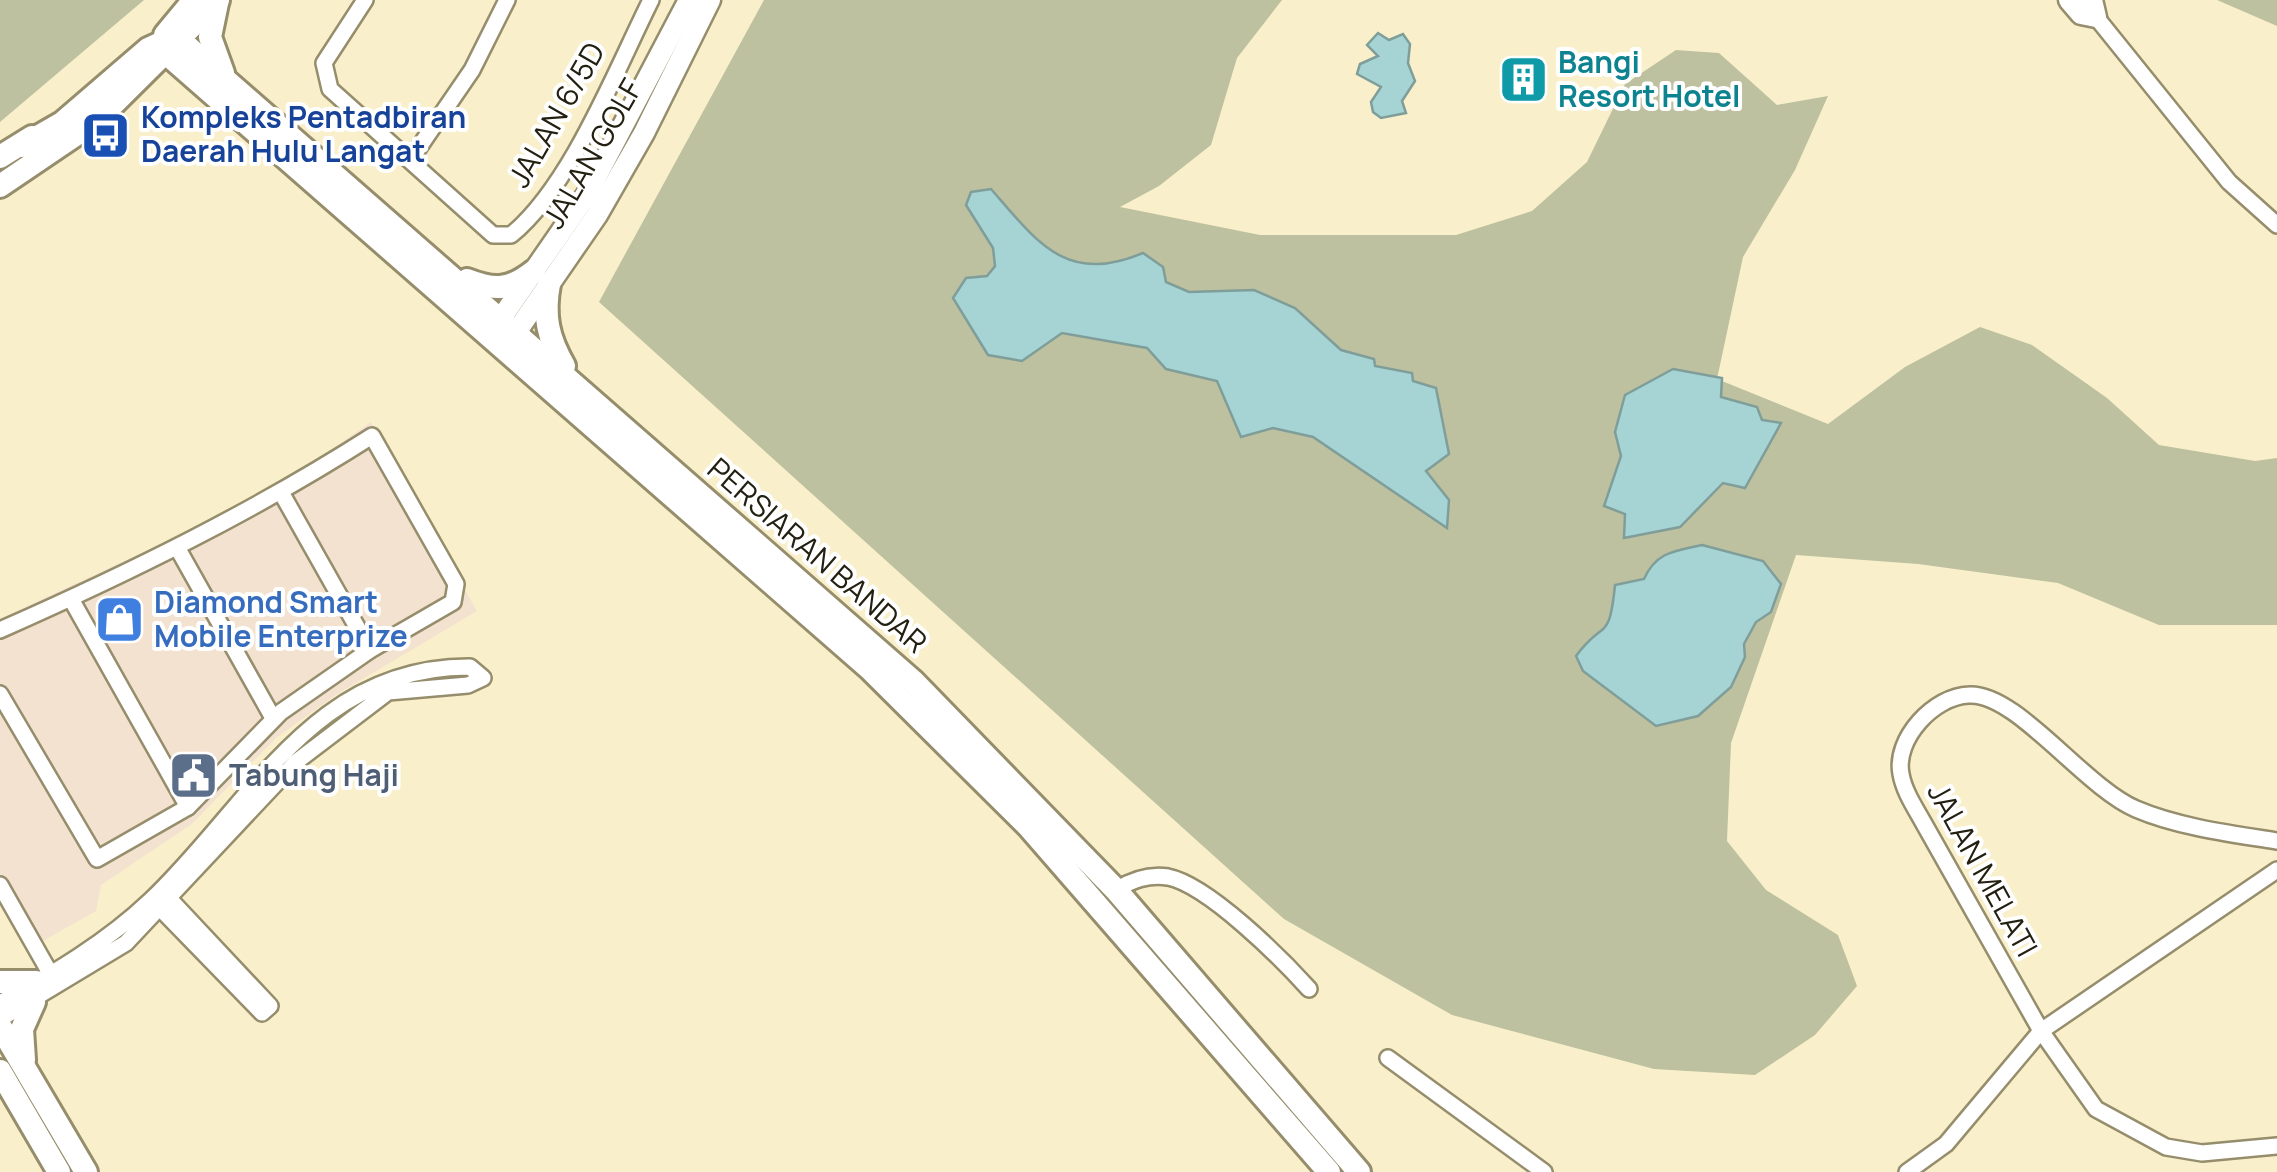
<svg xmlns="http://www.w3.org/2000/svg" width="2277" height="1172" font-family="Manrope,sans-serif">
<rect width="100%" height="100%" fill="#f9f0cb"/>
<path fill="#f4e2d1" d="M371 422 477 611 336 695 276 738 192 824 101 885 96 911 38 944 0 874V714L49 794 0 709V619L201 525 287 480Z"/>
<g fill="#bdc19f">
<path d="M0 0H144L0 122Z"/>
<path d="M764 0H1282L1237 58 1211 145 1159 186 1120 207 1260 235H1456L1532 211 1587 162 1625 84 1676 50 1719 53 1777 105 1828 96 1795 170 1743 257 1717 379 1828 424 1905 367 1980 327 2032 345 2107 398 2159 445 2255 461 2277 458V625H2159L2058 583 1918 564 1796 555 1731 743 1727 841 1766 890 1838 935 1857 986 1815 1035 1755 1075 1654 1069 1452 1015 1284 919 599 302Z"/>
<path d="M2217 0H2277V26Z"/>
</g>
<g fill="#a6d4d4" stroke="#7f9e9a" stroke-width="2.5">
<path d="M1378 33 1389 40 1403 34 1410 44 1408 63 1415 81 1402 101 1406 113 1381 118 1373 112 1371 102 1381 87 1357 74 1360 64 1378 56 1367 45Z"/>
<path d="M991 189C1038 243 1066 285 1143 253L1163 267 1166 282 1189 292 1254 290 1295 308 1341 350 1374 359 1375 366 1412 373 1413 381 1436 388 1449 454 1426 471 1449 500 1447 528 1313 437 1273 428 1241 437 1217 381 1166 369 1147 348 1062 333 1022 361 988 355 953 298 966 278 987 276 995 266 993 248 966 205 971 192Z"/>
<path d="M1673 369 1722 378 1721 397 1757 407 1762 420 1781 423 1745 488 1723 483 1680 527 1624 538 1625 514 1604 506 1621 456 1615 432 1625 395Z"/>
<path d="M1702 545 1763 561 1781 584 1771 612 1756 622 1744 644 1745 657 1731 687 1698 716 1656 726 1583 671 1576 656C1604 618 1609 644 1615 585L1644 579C1656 552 1674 551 1702 545Z"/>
</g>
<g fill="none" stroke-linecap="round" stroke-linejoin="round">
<defs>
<g id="minor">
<path d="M365 0 324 63 330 89 493 235H511C571 186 616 70 651 0"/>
<path d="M2096 17 2229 182 2277 225"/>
<path d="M411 159 472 70 507 0"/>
<path d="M282 494 370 650"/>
<path d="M178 549 273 718"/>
<path d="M71 599 188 807"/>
<path d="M0 630C129 573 253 512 372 436L456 584 453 602 370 650 281 712 188 807 97 859 0 694"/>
<path d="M2277 841C2232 834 2178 827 2136 809 2083 786 2016 692 1969 695 1934 696 1894 739 1901 774 1904 791 1914 806 1923 822L2041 1031 2096 1109 2166 1147 2202 1153 2277 1146"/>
<path d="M0 885 50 973"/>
<path d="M1116 890C1132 880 1148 874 1168 877 1208 885 1281 958 1309 989"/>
<path d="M154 902 262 1013 270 1006 163 892"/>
<path d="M0 1003C53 974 107 942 151 900 251 805 313 666 470 667L483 678 468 685 388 692 296 762 126 943 0 1019"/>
<path d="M1388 1058 1544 1172"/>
<path d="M1907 1172 1946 1144 2041 1031 2277 870"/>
</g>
<g id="tertiary">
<path d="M2069 0 2081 14 2096 17 2092 0"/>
<path d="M502 317 586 196 689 0"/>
<path d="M517 331 597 215 644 133 710 0"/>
</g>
<g id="secondary">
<path d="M194 0 165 35 167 54 870 669 1029 827 1329 1172"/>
<path d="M217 3 210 37 223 73"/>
<path d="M22 146 62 123 148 49 172 38 189 48 913 681 1116 890 1359 1172"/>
<path d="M0 157 32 137"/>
<path d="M0 186 96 121 218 0"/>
<path d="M467 280C495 291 510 290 534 271"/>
<path d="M549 284C543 316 548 338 564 366"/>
<path d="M0 982H36"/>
<path d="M0 1026 86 1172"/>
<path d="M24 1060 22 1029 34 1002"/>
<path d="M0 1071 59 1172"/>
</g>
</defs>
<use href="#minor" stroke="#958d6b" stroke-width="20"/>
<use href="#tertiary" stroke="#958d6b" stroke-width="25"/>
<use href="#secondary" stroke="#958d6b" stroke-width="28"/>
<use href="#minor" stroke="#fff" stroke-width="15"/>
<use href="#tertiary" stroke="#fff" stroke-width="20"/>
<use href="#secondary" stroke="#fff" stroke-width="22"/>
</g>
<defs>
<symbol id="building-square" viewBox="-11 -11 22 22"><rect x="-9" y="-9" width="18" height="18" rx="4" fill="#0f9aa8" stroke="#fff"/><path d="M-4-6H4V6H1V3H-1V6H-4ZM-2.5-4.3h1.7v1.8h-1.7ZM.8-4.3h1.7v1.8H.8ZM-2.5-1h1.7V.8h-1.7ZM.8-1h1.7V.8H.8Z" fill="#fff"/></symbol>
<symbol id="bus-square" viewBox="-11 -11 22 22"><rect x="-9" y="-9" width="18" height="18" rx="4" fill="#1a4fb4" stroke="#fff"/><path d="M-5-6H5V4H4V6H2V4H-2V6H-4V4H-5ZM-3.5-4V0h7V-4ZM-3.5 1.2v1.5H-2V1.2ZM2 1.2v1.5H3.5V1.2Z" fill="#fff"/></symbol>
<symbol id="shop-square" viewBox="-11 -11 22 22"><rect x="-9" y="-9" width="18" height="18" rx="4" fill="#3f7fe0" stroke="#fff"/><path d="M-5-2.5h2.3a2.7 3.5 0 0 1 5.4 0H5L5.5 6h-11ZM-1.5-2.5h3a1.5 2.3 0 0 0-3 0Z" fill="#fff"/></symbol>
<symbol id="civic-square" viewBox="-11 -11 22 22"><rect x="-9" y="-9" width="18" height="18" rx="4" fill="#5c6f8a" stroke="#fff"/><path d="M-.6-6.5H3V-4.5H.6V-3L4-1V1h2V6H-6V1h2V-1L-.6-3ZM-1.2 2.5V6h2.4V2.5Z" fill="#fff"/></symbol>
</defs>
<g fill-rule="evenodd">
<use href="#building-square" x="1496" y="52" width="55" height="55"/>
<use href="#bus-square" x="78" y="108" width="55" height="55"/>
<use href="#shop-square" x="92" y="592" width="55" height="55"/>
<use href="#civic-square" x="166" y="748" width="55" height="55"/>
</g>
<g text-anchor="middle" stroke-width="8" stroke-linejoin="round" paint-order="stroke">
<g font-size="30" font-weight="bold" fill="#0d838f" stroke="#fff" text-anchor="start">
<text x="1558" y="73">Bangi<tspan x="1558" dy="34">Resort Hotel</tspan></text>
</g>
<g font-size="30" fill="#232012" stroke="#fff">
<text transform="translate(557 115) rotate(-60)" y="10">JALAN 6/5D</text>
<text transform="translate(593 154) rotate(-60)" y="10">JALAN GOLF</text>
<text transform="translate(817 556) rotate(41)" y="10">PERSIARAN BANDAR</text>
<text transform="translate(1982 870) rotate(61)" y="10">JALAN MELATI</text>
</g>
<g font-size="30" font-weight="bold" fill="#164399" stroke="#fff" text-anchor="start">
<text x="141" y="128">Kompleks Pentadbiran<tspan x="141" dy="34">Daerah Hulu Langat</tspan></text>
</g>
<g font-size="30" font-weight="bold" fill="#366cbe" stroke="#fff" text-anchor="start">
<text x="154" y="613">Diamond Smart<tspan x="154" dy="34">Mobile Enterprize</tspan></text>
</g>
<g font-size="30" font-weight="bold" fill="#4e5e75" stroke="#fff" text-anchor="start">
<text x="229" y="786">Tabung Haji</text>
</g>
</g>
</svg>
